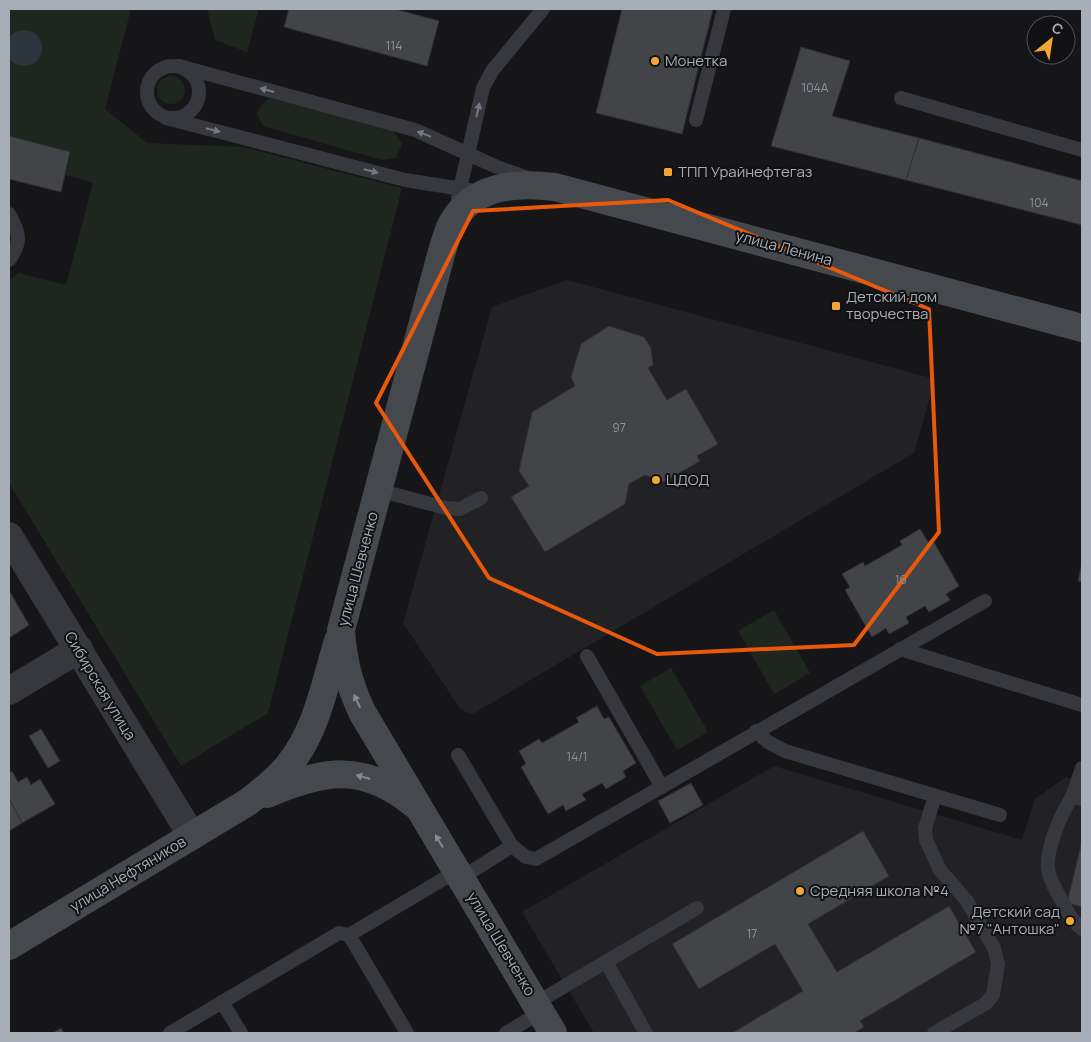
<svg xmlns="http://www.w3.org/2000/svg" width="1091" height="1042" font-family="Manrope,sans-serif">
<rect width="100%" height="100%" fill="#161618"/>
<g fill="#222225">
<path d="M567 280 935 379 914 453 473 714 461 710 403 623 492 307Z"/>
<path d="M774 766 1022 840 1035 799 1066 777 1082 781V1033H594L522 912Z"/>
</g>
<g fill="#1e261f">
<path d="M9 9H131L105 109 147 143 242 147 402 188 268 713 181 766 9 483V280L19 273 66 285 93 183 66 175 71 154 9 137Z"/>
<path d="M209 9H259L247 52 215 40 208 12Z"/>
<circle cx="171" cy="90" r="14"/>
<path d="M270 98 393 130 402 144 396 158 382 160 263 126 257 114 262 104Z"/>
<path d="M774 610 810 673 774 694 738 631Z"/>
<path d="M671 668 708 732 677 750 640 686Z"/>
</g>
<circle fill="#2c363c" cx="24" cy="48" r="18"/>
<g fill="#424448" stroke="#303034">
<path d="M289 9H395L439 21 427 66 284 27Z"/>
<path d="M622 9H713L682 134 596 113Z"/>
<path d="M801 47 850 61 832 116 919 138 906 180 771 146Z"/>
<path d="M9 136 70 152 61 192 9 179Z"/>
<path d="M919 138 1082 181V225L906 180Z"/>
<path d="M609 326 644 337 651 348 653 365 648 368 667 400 686 389 718 444 697 456 700 461 664 482 645 475 629 484 625 504 545 552 511 497 529 486 519 471 532 412 575 386 571 377 581 344Z"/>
<path d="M920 529 928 542 932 539 959 586 946 594 950 600 929 612 925 606 906 617 909 623 889 634 886 628 872 637 845 590 850 587 842 574 863 562 865 566 902 545 900 541Z"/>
<path d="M1082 563V582L1078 581Z"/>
<path d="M10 592 29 625 9 638V593Z"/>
<path d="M597 706 604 719 609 717 636 763 623 771 626 777 606 789 602 783 582 794 586 800 566 811 563 805 548 814 521 767 526 764 519 751 539 739 542 743 579 722 576 718Z"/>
<path d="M41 729 60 761 48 768 29 736Z"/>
<path d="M12 771 18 782 27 777 31 785 40 779 55 804 22 823 9 799V773Z"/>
<path d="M691 783 703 805 670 823 658 801Z"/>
<path d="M9 799 22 823 9 831Z"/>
<path d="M863 831 889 876 808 924 837 972 949 906 976 952 860 1021 864 1027 854 1033H732L803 991 775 944 699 989 672 944Z"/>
<path d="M1082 841V907L1067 903Z"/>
<path d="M61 1028 64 1033H53Z"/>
</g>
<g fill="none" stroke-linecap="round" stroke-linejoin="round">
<g stroke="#37383d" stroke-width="14">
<circle cx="173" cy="92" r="26"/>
<path d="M179 66 415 130 497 167 528 178"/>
<path d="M901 98 1082 150"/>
<path d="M166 118 405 180 481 192"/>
<path d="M696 120 724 9"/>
<path d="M458 198 483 88 492 71 543 9"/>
<path d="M9 214C19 233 23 241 9 260"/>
<path d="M378 490 446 508 460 509 481 498"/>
<path d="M900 649 1082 705"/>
<path d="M587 656 662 787"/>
<path d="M756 731 768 742 785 751 1000 815"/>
<path d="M458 755 512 846"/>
<path d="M1072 797 1082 768"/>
<path d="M1082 799 1072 797C1061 814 1046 848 1048 869 1050 881 1056 891 1062 901 1068 913 1072 921 1082 929"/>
<path d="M461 878 512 846 526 857 536 859 985 601"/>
<path d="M349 935 457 871"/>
<path d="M606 962 646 1033"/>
<path d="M222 1002 241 1033"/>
<path d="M536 1003 697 908"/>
<path d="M170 1033 339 933 349 935 407 1033"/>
<path d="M506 1033 541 1012"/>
<path d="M934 1033 985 1004 993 995 998 964 994 948 967 901 940 870 926 840 925 828 935 796"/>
</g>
<path stroke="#37383d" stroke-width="28" d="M9 691 79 649"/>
<path stroke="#37383d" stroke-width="28" d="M9 536 192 836"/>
<g stroke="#45484d" stroke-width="28">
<path d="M267 794C325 770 363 762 415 805"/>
<path d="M9 946 248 802C262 791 277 780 288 766 317 731 325 683 338 641"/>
<path d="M553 1033 362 712C349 684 343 661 341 630L442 251C445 243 447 233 451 225 472 185 515 182 555 187L1082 328"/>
</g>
</g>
<defs><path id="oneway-solid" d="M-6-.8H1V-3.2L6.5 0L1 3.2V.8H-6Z" transform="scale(1.25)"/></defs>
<g fill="#757981">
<use href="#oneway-solid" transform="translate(267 90) rotate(-165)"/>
<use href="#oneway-solid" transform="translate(478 110) rotate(-77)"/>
<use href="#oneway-solid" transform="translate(213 130) rotate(14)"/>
<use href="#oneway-solid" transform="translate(424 134) rotate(-160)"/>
<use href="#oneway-solid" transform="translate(371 171) rotate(14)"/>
</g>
<g fill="#858a93">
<use href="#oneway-solid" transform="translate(357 701) rotate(-116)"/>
<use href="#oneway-solid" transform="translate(363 777) rotate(-164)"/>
<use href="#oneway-solid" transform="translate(439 841) rotate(-121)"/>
</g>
<path fill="none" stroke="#e8590c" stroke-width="4" stroke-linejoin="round" d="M668 200 929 309 939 532 854 645 657 654 489 578 376 403 473 211Z"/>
<g fill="#f2a734" stroke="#111113" stroke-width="2">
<circle cx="655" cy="61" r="5"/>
<rect x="663" y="167" width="10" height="10" rx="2.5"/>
<rect x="831" y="301" width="10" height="10" rx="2.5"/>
<circle cx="656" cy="480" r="5"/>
<circle cx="800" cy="891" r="5"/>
<circle cx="1070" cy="921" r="5"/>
</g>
<g text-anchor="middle" stroke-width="4" stroke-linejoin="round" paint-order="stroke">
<g font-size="12" fill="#8e949c">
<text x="394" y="50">114</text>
<text x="815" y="92">104А</text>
<text x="1039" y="207">104</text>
<text x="619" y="432">97</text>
<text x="901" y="584">16</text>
<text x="577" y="761">14/1</text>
<text x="752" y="938">17</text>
</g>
<g font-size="15" fill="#a8aeb8" stroke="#111113" text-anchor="start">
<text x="665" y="66">Монетка</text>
<text x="678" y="177">ТПП Урайнефтегаз</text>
<text x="846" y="302">Детский дом<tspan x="846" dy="17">творчества</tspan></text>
<text x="666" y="485">ЦДОД</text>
<text x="810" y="896">Средняя школа №4</text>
<text x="1060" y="917" text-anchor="end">Детский сад<tspan x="1060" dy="17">№7 "Антошка"</tspan></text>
</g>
<g font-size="15" fill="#a8aeb8" stroke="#111113">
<text transform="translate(784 248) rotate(15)" y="5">улица Ленина</text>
<text transform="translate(358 569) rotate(-75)" y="5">улица Шевченко</text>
<text transform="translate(100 686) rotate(59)" y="5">Сибирская улица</text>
<text transform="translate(128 874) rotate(-31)" y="5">улица Нефтяников</text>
<text transform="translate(501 944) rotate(59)" y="5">улица Шевченко</text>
</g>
</g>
<rect width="1091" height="1042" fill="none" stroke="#a8aeb8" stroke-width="20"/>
<g transform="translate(1051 40) rotate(30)"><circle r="24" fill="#111113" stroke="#4d5055"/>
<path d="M0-4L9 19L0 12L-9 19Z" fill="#f2a734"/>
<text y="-8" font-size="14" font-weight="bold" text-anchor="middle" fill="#a8aeb8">С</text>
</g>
</svg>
